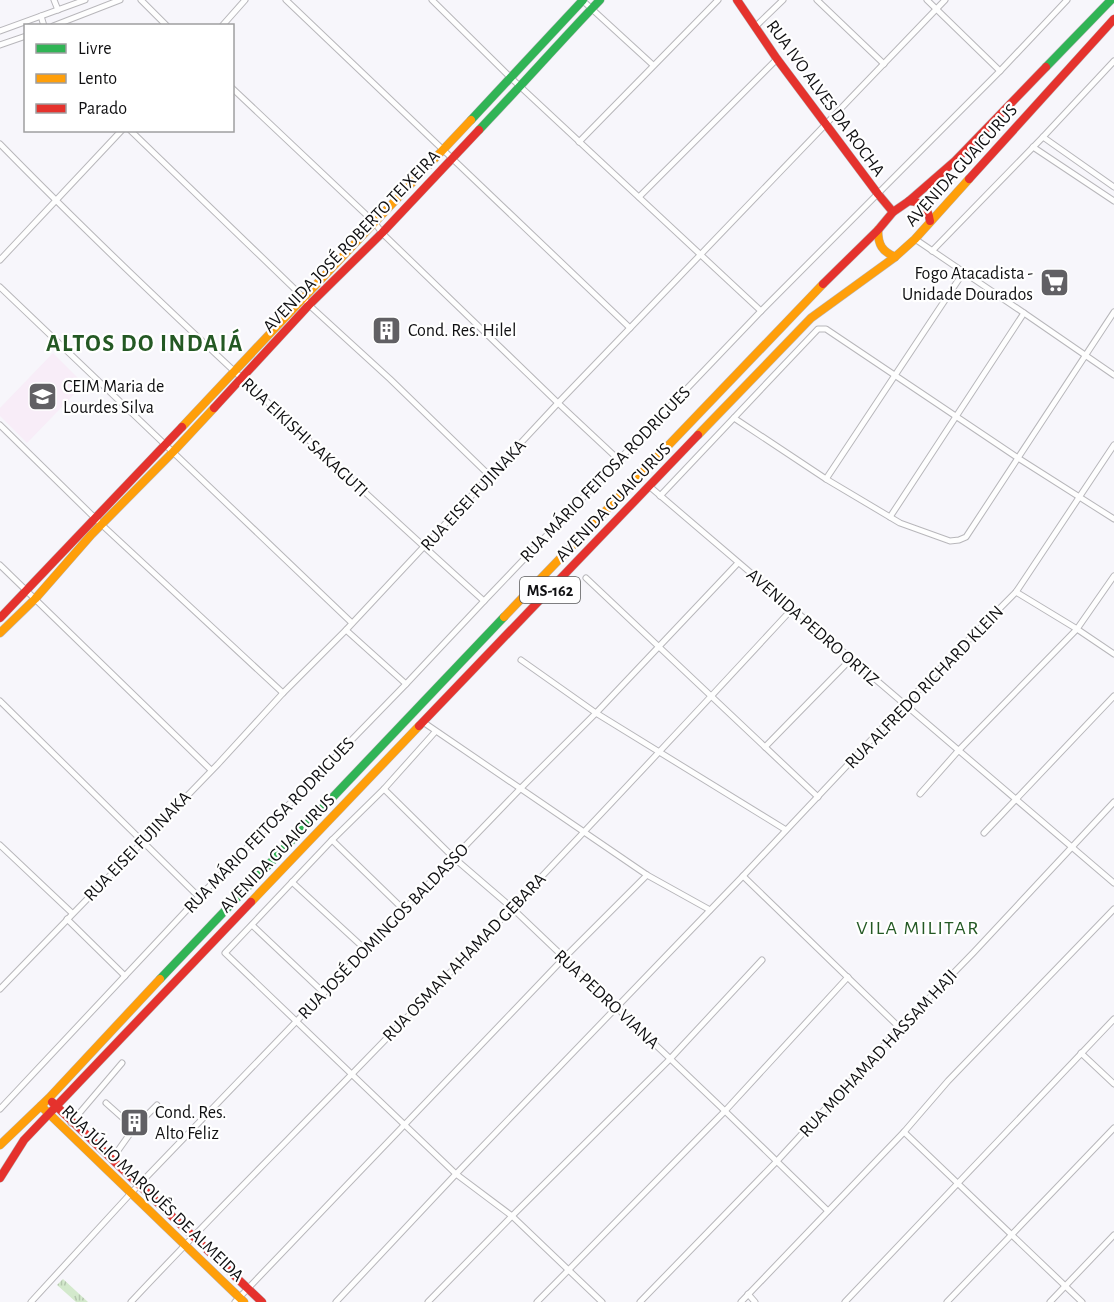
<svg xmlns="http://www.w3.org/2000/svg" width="1114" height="1302" font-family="'Alegreya Sans',sans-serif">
<defs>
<pattern id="park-tufts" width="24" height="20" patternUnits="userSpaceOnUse" patternTransform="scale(1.5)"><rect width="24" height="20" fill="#d3e9cc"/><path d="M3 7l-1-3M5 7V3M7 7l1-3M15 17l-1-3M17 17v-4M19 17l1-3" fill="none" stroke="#b4c7ae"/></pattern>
</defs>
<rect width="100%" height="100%" fill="#f7f6fb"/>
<path fill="#f8edf8" d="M53 353 84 384 27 443 0 416V408Z"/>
<path fill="url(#park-tufts)" d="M63 1279 88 1302H76L57 1285Z"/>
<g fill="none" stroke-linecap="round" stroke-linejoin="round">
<defs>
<g id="street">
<path d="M54 0 58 10"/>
<path d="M141 0 167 26"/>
<path d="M286 0 630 328"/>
<path d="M432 0 511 78 761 311"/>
<path d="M582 0 653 65"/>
<path d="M817 0 884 64"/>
<path d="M927 0 1000 71"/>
<path d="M41 16 44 26"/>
<path d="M53 26 120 0"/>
<path d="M222 26 245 0"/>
<path d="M756 26 783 0"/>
<path d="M0 31 85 0"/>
<path d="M0 45 26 36"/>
<path d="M232 88 375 223 382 233 558 403 619 460"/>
<path d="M130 130 304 298 309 305 390 379 490 476"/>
<path d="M1043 137 1114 187"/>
<path d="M579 142 718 0"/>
<path d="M0 144C89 235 182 323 276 410 345 474 414 538 484 601"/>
<path d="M1033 147 1114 201"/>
<path d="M639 197 777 59"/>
<path d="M915 239 1024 313 1114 375"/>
<path d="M932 251 1043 137 1114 61"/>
<path d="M0 260 122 130"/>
<path d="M0 287 352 623"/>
<path d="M734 418 826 479 900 523 950 541 959 540 966 537 1114 312"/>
<path d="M0 425 102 525 283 693"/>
<path d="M826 479 963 273"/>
<path d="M649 486 1114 883"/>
<path d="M660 496 818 329H826L1018 458 1114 519"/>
<path d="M890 517 1024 313"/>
<path d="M0 565 211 770"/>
<path d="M586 578 818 797"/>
<path d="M1016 592 1077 629 1114 654"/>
<path d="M346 630 406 684"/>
<path d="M521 660 596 713 786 830"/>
<path d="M0 701 199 897"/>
<path d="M423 722 647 875 710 910"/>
<path d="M435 732 384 789 332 840 225 953 456 1174 512 1216 602 1302"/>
<path d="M765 747 851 659"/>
<path d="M384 789 454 858 511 907 725 1111 828 1211"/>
<path d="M920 794 958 751 1077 629 1114 576"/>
<path d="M984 833 1114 696"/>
<path d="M332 840 404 910"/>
<path d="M0 845 72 913"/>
<path d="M743 876 900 1028"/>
<path d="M292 882 366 950"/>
<path d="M67 919 125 976"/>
<path d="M252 925 324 993"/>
<path d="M0 989 218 764 283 693 346 630 558 403 945 0"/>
<path d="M1081 1053 1114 1084"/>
<path d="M106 1103 134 1128"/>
<path d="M0 1109 199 897 406 684 484 601 761 311 1000 71 1067 0"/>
<path d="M71 1123 122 1063"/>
<path d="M904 1132 1082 1302"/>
<path d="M112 1159 134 1128 157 1105"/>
<path d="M748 1294 755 1302"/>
<path d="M31 1302 132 1192 520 789 596 713 738 563"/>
<path d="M131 1302C203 1225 278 1150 352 1074 501 921 647 766 792 609"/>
<path d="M235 1302 564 958 647 875"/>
<path d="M336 1302 456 1174 743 876 904 705 1016 592 1114 445"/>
<path d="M428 1302 512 1216 670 1059 762 960"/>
<path d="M537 1302 725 1111 848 977"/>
<path d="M640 1302 777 1161 900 1028 974 952 1114 802"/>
<path d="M741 1302 904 1132 948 1081 1114 909"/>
<path d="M845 1302 1114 1019"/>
<path d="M947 1302 1114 1128"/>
<path d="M1050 1302 1114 1235"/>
</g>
<g id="fast">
<path d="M1046 67 1111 0"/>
<path d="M471 120 583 0"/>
<path d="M479 130C520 87 559 43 600 0"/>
<path d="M160 979 504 617"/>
</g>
<g id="slow">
<path d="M878 230C878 245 882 251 895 257"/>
<path d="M182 427 471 120"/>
<path d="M698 435 811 318 895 257 915 239 969 179"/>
<path d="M504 617 823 284"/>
<path d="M0 633 35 599 91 535 173 452 214 408"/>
<path d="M251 902 419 726"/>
<path d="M41 1106 244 1302"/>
<path d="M0 1145 49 1098 160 979"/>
</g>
<g id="jam">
<path d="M737 0 777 59 878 194 893 212"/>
<path d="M969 179 1114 19"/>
<path d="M909 201C923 202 928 208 930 221"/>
<path d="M823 284 878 230 893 212 909 201 955 161 1046 67"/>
<path d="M214 408 309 305 382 233 479 130"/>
<path d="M0 618 182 427"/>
<path d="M419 726 698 435"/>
<path d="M52 1102 262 1302"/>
<path d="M0 1178 24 1140 251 902"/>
</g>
</defs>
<use href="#street" stroke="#b8b7bb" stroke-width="7"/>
<use href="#fast" stroke="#b8b7bb" stroke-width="9"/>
<use href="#slow" stroke="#b8b7bb" stroke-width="9"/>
<use href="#jam" stroke="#b8b7bb" stroke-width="9"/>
<use href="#street" stroke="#fefefe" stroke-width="5"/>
<use href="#fast" stroke="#30b455" stroke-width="8"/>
<use href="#slow" stroke="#ff9f0a" stroke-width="8"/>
<use href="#jam" stroke="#e5322d" stroke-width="8"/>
</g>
<defs>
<symbol id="supermarket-square" viewBox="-11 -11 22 22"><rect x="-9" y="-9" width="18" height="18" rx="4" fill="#616064" stroke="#fff"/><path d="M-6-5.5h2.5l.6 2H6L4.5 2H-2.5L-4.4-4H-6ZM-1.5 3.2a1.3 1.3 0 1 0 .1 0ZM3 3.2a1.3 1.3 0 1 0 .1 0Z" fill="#fff"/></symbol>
<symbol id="building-square" viewBox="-11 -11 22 22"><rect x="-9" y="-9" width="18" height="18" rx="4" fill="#616064" stroke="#fff"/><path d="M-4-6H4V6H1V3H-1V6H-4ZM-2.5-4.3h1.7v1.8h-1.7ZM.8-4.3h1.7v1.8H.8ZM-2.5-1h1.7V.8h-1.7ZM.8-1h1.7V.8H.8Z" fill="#fff"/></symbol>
<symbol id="school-square" viewBox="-11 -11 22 22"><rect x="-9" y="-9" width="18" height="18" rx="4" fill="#616064" stroke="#fff"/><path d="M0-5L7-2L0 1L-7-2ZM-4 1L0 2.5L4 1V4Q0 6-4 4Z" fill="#fff"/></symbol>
</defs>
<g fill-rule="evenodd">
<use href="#supermarket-square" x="1038" y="266" width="33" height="33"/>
<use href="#building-square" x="370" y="314" width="33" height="33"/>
<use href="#school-square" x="26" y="380" width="33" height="33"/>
<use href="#building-square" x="118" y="1106" width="33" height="33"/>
</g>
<g text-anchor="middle" stroke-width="4.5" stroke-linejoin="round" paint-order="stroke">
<rect fill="#fff" stroke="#585859" stroke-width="1.5" x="520" y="577" width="60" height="26" rx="4.5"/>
<g font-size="16" font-weight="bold" fill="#101012">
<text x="550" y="596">MS-162</text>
</g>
<g font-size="18" fill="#101012" stroke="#fff">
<text transform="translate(826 98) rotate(54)" y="6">RUA IVO ALVES DA ROCHA</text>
<text transform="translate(961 165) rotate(-48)" y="6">AVENIDA GUAICURUS</text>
<text transform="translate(351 241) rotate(-46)" y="6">AVENIDA JOSÉ ROBERTO TEIXEIRA</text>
<text transform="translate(305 437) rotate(43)" y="6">RUA EIKISHI SAKAGUTI</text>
<text transform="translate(605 474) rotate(-46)" y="6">RUA MÁRIO FEITOSA RODRIGUES</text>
<text transform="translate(473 495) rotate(-47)" y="6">RUA EISEI FUJINAKA</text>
<text transform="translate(613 502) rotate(-46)" y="6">AVENIDA GUAICURUS</text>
<text transform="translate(813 627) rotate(41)" y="6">AVENIDA PEDRO ORTIZ</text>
<text transform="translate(924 687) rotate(-46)" y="6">RUA ALFREDO RICHARD KLEIN</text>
<text transform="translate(269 825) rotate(-46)" y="6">RUA MÁRIO FEITOSA RODRIGUES</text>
<text transform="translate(137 846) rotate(-46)" y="6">RUA EISEI FUJINAKA</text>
<text transform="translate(277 853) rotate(-46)" y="6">AVENIDA GUAICURUS</text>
<text transform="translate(383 931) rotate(-46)" y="6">RUA JOSÉ DOMINGOS BALDASSO</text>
<text transform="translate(464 957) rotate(-46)" y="6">RUA OSMAN AHAMAD GEBARA</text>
<text transform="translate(607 999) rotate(43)" y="6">RUA PEDRO VIANA</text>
<text transform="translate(878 1053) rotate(-47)" y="6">RUA MOHAMAD HASSAM HAJI</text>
<text transform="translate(153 1193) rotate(44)" y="6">RUA JÚLIO MARQUÊS DE ALMEIDA</text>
</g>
<g font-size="18" fill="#101012" stroke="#fff" text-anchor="start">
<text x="1033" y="279" text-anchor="end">Fogo Atacadista -<tspan x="1033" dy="21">Unidade Dourados</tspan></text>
<text x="408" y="336">Cond. Res. Hilel</text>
<text x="63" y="392">CEIM Maria de<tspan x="63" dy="21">Lourdes Silva</tspan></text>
<text x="155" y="1118">Cond. Res.<tspan x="155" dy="21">Alto Feliz</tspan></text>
</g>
<g font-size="20" letter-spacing="1.5" fill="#245924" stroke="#fff">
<text x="918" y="934">VILA MILITAR</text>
</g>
<g font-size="24" font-weight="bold" letter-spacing="1.5" fill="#245924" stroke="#fff">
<text x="145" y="351">ALTOS DO INDAIÁ</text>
</g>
</g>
<rect x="24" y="24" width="210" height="108" fill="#ffffff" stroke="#9f9fa0" stroke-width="1.5"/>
<rect x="36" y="44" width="30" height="9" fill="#30b455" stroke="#9f9fa0" stroke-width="1.5"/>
<text x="78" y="54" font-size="18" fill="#101012">Livre</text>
<rect x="36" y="74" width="30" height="9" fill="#ff9f0a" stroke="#9f9fa0" stroke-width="1.5"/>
<text x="78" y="84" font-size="18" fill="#101012">Lento</text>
<rect x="36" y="104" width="30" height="9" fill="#e5322d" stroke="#9f9fa0" stroke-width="1.5"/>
<text x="78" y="114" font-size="18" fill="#101012">Parado</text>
</svg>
